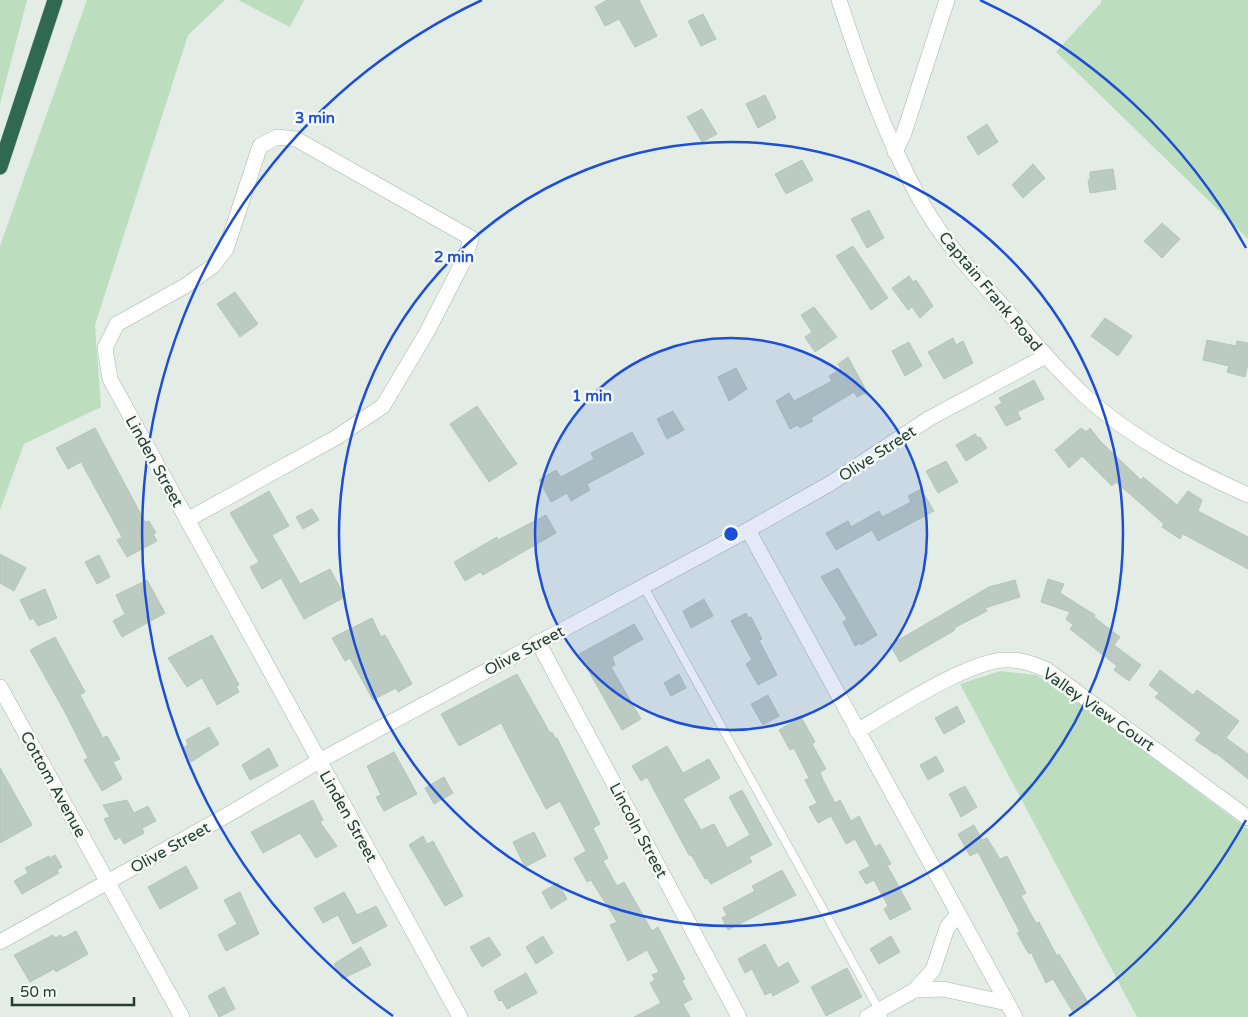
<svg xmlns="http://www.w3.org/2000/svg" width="1248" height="1017" font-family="'Varela Round',sans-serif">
<rect width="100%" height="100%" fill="#e3ede6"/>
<g fill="#bcdebe">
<path d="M0 0H27L0 104Z"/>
<path d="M87 0H225L188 35 95 325 101 407 24 444 0 510V246Z"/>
<path d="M238 0H304L290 27Z"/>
<path d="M1101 0H1248V239L1056 52 1101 3Z"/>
<path d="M1000 671 1036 675 1066 693 1248 829V1017H1137L960 684Z"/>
</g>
<g fill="#bbcbc1" stroke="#b5c6bb">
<path d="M607 0H639L657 36 635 47 619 19 605 26 595 7Z"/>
<path d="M703 14 716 39 701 46 688 21Z"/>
<path d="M765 95 776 118 758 128 746 104Z"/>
<path d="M702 109 717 134 702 142 687 117Z"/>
<path d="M987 124 998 142 978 155 967 137Z"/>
<path d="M802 160 813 180 786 194 775 174Z"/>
<path d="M1033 164 1045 178 1023 198 1012 185Z"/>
<path d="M1113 169 1116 189 1090 193 1088 180H1090V172Z"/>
<path d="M869 210 884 238 867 248 851 219Z"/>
<path d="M1162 223 1180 239 1162 258 1144 241Z"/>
<path d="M853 246 888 298 871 310 836 256Z"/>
<path d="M909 276 913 282 916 280 933 306 920 318 912 307 908 310 892 288Z"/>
<path d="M235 292 258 324 240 337 217 304Z"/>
<path d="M814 307 837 337 815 352 805 337 812 332 801 315Z"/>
<path d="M1105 318 1132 336 1118 356 1091 336Z"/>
<path d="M953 338 956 345 963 341 973 363 944 379 928 352Z"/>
<path d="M1207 340 1236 346 1237 341 1248 343V363L1245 377 1227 372 1229 366 1203 360Z"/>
<path d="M909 342 922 366 905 376 892 351Z"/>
<path d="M848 357 867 392 857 397 854 392 811 418 813 421 800 428 798 425 790 429 776 401 789 393 794 401 832 381 829 376 841 369 838 364Z"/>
<path d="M736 368 747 389 729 401 718 377Z"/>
<path d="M1034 380 1044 399 1017 412 1021 419 1006 426 995 407 1002 403 999 398Z"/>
<path d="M477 406 517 464 489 482 450 424Z"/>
<path d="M673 411 684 430 667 439 657 419Z"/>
<path d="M95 428 145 522 149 521 156 533 153 534 157 541 127 557 117 540 122 537 81 462 68 469 56 448Z"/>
<path d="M1081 428 1086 432 1090 428 1100 441 1141 480 1143 477 1177 505 1188 491 1202 500 1198 511 1248 537V569L1183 534 1180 539 1162 527 1164 524 1116 482 1112 486 1082 456 1069 468 1055 450Z"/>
<path d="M632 432 644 454 587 484 590 490 571 501 567 493 551 502 539 480 556 470 561 477 594 459 591 453Z"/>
<path d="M975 434 978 438 980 437 987 448 966 461 956 445Z"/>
<path d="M946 461 958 482 938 493 926 471Z"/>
<path d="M921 489 934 511 878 541 872 530 836 550 826 533 848 521 851 527 879 511 882 517 911 502 908 496Z"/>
<path d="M269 491 289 526 272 535 300 584 330 569 345 597 304 619 281 578 262 589 250 567 259 562 230 513Z"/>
<path d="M312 509 319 520 303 529 296 517Z"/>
<path d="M546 515 556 533 483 575 480 572 465 581 454 562 497 537 498 540Z"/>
<path d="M0 554 26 568 14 591 0 583Z"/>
<path d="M99 555 110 577 97 584 85 562Z"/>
<path d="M838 568 877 635 861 645 860 643 855 646 843 622 847 619 821 577Z"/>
<path d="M1048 579 1064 584 1060 593 1095 615 1094 617 1120 637 1114 645 1141 665 1129 681 1114 670 1117 666 1070 629 1073 625 1066 619 1070 612 1041 602Z"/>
<path d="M147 580 165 613 122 637 113 621 125 614 116 595Z"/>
<path d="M1015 580 1020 597 985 608 987 611 954 628 955 630 900 662 890 645 989 587Z"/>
<path d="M45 589 57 618 38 626 33 618 30 620 20 600Z"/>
<path d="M704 599 713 616 691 628 683 611Z"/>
<path d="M746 613 749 618 751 617 762 639 759 640 777 675 758 685 746 664 752 660 731 621Z"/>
<path d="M372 618 381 637 385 635 412 684 398 692 396 688 373 700 350 658 345 661 332 638Z"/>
<path d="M634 624 643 639 612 657 615 665 611 667 641 719 622 730 579 654Z"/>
<path d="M212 635 239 685 236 686 239 692 217 705 202 678 187 687 168 658Z"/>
<path d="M55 637 85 692 80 695 103 738 107 736 120 759 113 762 122 779 102 791 84 760 88 758 66 714 30 650Z"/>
<path d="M1160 670 1193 695 1197 690 1239 721 1226 738 1248 754V779L1216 753 1215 754 1195 740 1201 733 1155 697 1159 693 1149 685Z"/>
<path d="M517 674 550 733 552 732 555 738H557L600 824 593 828 608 858 603 861 617 886 624 882 652 931 658 927 685 979 682 981 692 999 683 1004 690 1017H634L661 1003 650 983 655 980 652 975 659 972 647 950 628 961 610 925 617 922 591 880 587 882 574 858 586 851 560 801 546 809 501 723 459 746 441 714Z"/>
<path d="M679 674 686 688 671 696 664 683Z"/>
<path d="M768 695 779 716 763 725 751 704Z"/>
<path d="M957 706 965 722 944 734 935 718Z"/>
<path d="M801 717 815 742 812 744 826 769 820 772 823 780 835 803 840 800 851 821 859 816 875 847 880 844 891 864 887 865 911 909 890 920 884 909 888 906 874 880 866 884 859 872 870 866 855 839 846 844 831 816 818 823 809 807 817 803 805 780 809 778 794 748 790 750 779 730Z"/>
<path d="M209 727 219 744 191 762 183 748 188 745 186 740Z"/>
<path d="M667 746 683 773 709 759 720 778 683 799 701 830 714 824 727 848 750 835 729 797 742 790 772 845 749 857 752 862 711 884 707 878 705 879 692 856 689 855 647 777 641 781 632 766Z"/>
<path d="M269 748 278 766 250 780 242 765Z"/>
<path d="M394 752 417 794 384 811 376 797 381 795 367 766Z"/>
<path d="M936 756 944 771 928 780 920 765Z"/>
<path d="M0 768 32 825 0 843Z"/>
<path d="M444 777 453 793 434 804 425 788Z"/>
<path d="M965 786 977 807 961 817 949 794Z"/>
<path d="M127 800 134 813 148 806 156 821 142 828 144 833 124 844 120 837 115 840 104 819 110 817 103 805Z"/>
<path d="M313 800 323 820 320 822 337 846 316 858 300 833 263 853 251 832Z"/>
<path d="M974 825 982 840 987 838 1000 859 1007 856 1026 893 1021 896 1036 923 1039 922 1057 956 1059 954 1089 1004 1073 1012 1053 979 1046 983 1031 952 1029 954 1026 949 1017 933 1020 932 978 852 970 856 958 834Z"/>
<path d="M534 832 546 856 525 867 513 842Z"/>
<path d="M423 836 427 844 433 841 463 896 445 906 409 845Z"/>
<path d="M55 855 62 867 57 870 59 873 22 894 14 881 28 873 25 868 49 856 50 858Z"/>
<path d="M186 866 198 888 160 909 148 887Z"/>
<path d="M782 870 796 895 728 930 722 918 727 915 723 908 755 891 752 886Z"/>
<path d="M558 883 567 899 551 909 542 892Z"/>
<path d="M240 892 259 934 226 951 218 935 237 924 224 900Z"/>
<path d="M344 892 357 915 376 906 387 926 353 944 338 915 323 923 314 908Z"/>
<path d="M76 931 88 954 56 972 54 969 30 982 14 955 53 935 55 938 61 935 63 938Z"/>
<path d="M543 936 553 953 536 964 526 947Z"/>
<path d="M891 936 900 952 879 964 870 949Z"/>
<path d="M489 937 501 955 482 967 470 947Z"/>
<path d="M765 944 778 968 788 962 799 982 773 996 771 992 765 995 752 969 745 973 738 959Z"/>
<path d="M361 947 371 965 342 979 334 964Z"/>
<path d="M847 968 862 997 826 1016 811 987Z"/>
<path d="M526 973 537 993 507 1009 502 1000 499 1001 494 991Z"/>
<path d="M224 987 235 1009 219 1017 208 996Z"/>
</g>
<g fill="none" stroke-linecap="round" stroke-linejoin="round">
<defs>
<path id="service" d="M644 587 883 1017"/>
<g id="minor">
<path d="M839 0C861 67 884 133 918 196 939 236 970 270 1000 303 1028 335 1054 367 1084 395 1132 439 1190 469 1248 495"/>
<path d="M895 152 904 133 947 0"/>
<path d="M187 520 337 437 383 406 427 332 466 256 471 238 296 139 277 137 260 146 226 249 213 266 185 286 117 324 105 348 110 379 460 1017"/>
<path d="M748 530 1015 1017"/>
<path d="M538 642 739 1017"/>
<path d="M0 687 182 1017"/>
<path d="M857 731C892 711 969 660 1006 660 1021 659 1034 664 1047 670L1248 818"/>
<path d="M0 942 229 814 319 761 748 530 831 483 930 418 1046 356"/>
<path d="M915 990 943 989 1007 1003"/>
<path d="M867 1017 915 990 933 970 947 928 958 914"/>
</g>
<path id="motorway" d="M0 167 55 0"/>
</defs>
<use href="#service" stroke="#a6b5ac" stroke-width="9"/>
<use href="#minor" stroke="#a6b5ac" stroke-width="16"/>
<use href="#motorway" stroke="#c1c9c5" stroke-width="16"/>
<use href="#service" stroke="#fff" stroke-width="8"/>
<use href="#minor" stroke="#fff" stroke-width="15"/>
<use href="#motorway" stroke="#2f6a50" stroke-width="15"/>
</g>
<circle cx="731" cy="534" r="196" fill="#1d4ed8" fill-opacity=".12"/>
<g fill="none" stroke="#1d4ed8" stroke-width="2.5">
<circle cx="731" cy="534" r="196"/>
<circle cx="731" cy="534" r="392"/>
<path d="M1246 820A589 589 0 0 1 1069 1016M393 1016A589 589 0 0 1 482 0M980 0A589 589 0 0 1 1246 248"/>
</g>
<g text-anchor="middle" stroke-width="5" stroke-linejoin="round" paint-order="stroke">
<g font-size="16" fill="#233e30" stroke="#f4f9f5">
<text transform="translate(991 291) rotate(50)" y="6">Captain Frank Road</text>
<text transform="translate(877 453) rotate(-33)" y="6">Olive Street</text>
<text transform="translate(155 461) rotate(61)" y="6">Linden Street</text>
<text transform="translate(524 650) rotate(-28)" y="6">Olive Street</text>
<text transform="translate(1099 709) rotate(35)" y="6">Valley View Court</text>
<text transform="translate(54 784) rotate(61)" y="6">Cottom Avenue</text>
<text transform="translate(349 816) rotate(61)" y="6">Linden Street</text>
<text transform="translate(639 830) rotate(62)" y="6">Lincoln Street</text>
<text transform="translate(170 847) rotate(-29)" y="6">Olive Street</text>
</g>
</g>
<circle cx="731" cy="534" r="8" fill="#1d4ed8" stroke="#f4f9f5" stroke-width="2.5"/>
<g font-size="15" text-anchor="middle" font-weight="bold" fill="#1d4ed8" stroke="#f4f9f5" stroke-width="5" stroke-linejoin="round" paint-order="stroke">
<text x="315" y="123">3 min</text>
<text x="454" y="262">2 min</text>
<text x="592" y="401">1 min</text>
</g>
<path d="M12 997v8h122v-8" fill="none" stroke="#233e30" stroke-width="2.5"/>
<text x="20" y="997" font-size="15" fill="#233e30" stroke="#f4f9f5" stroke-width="4" paint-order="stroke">50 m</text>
</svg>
